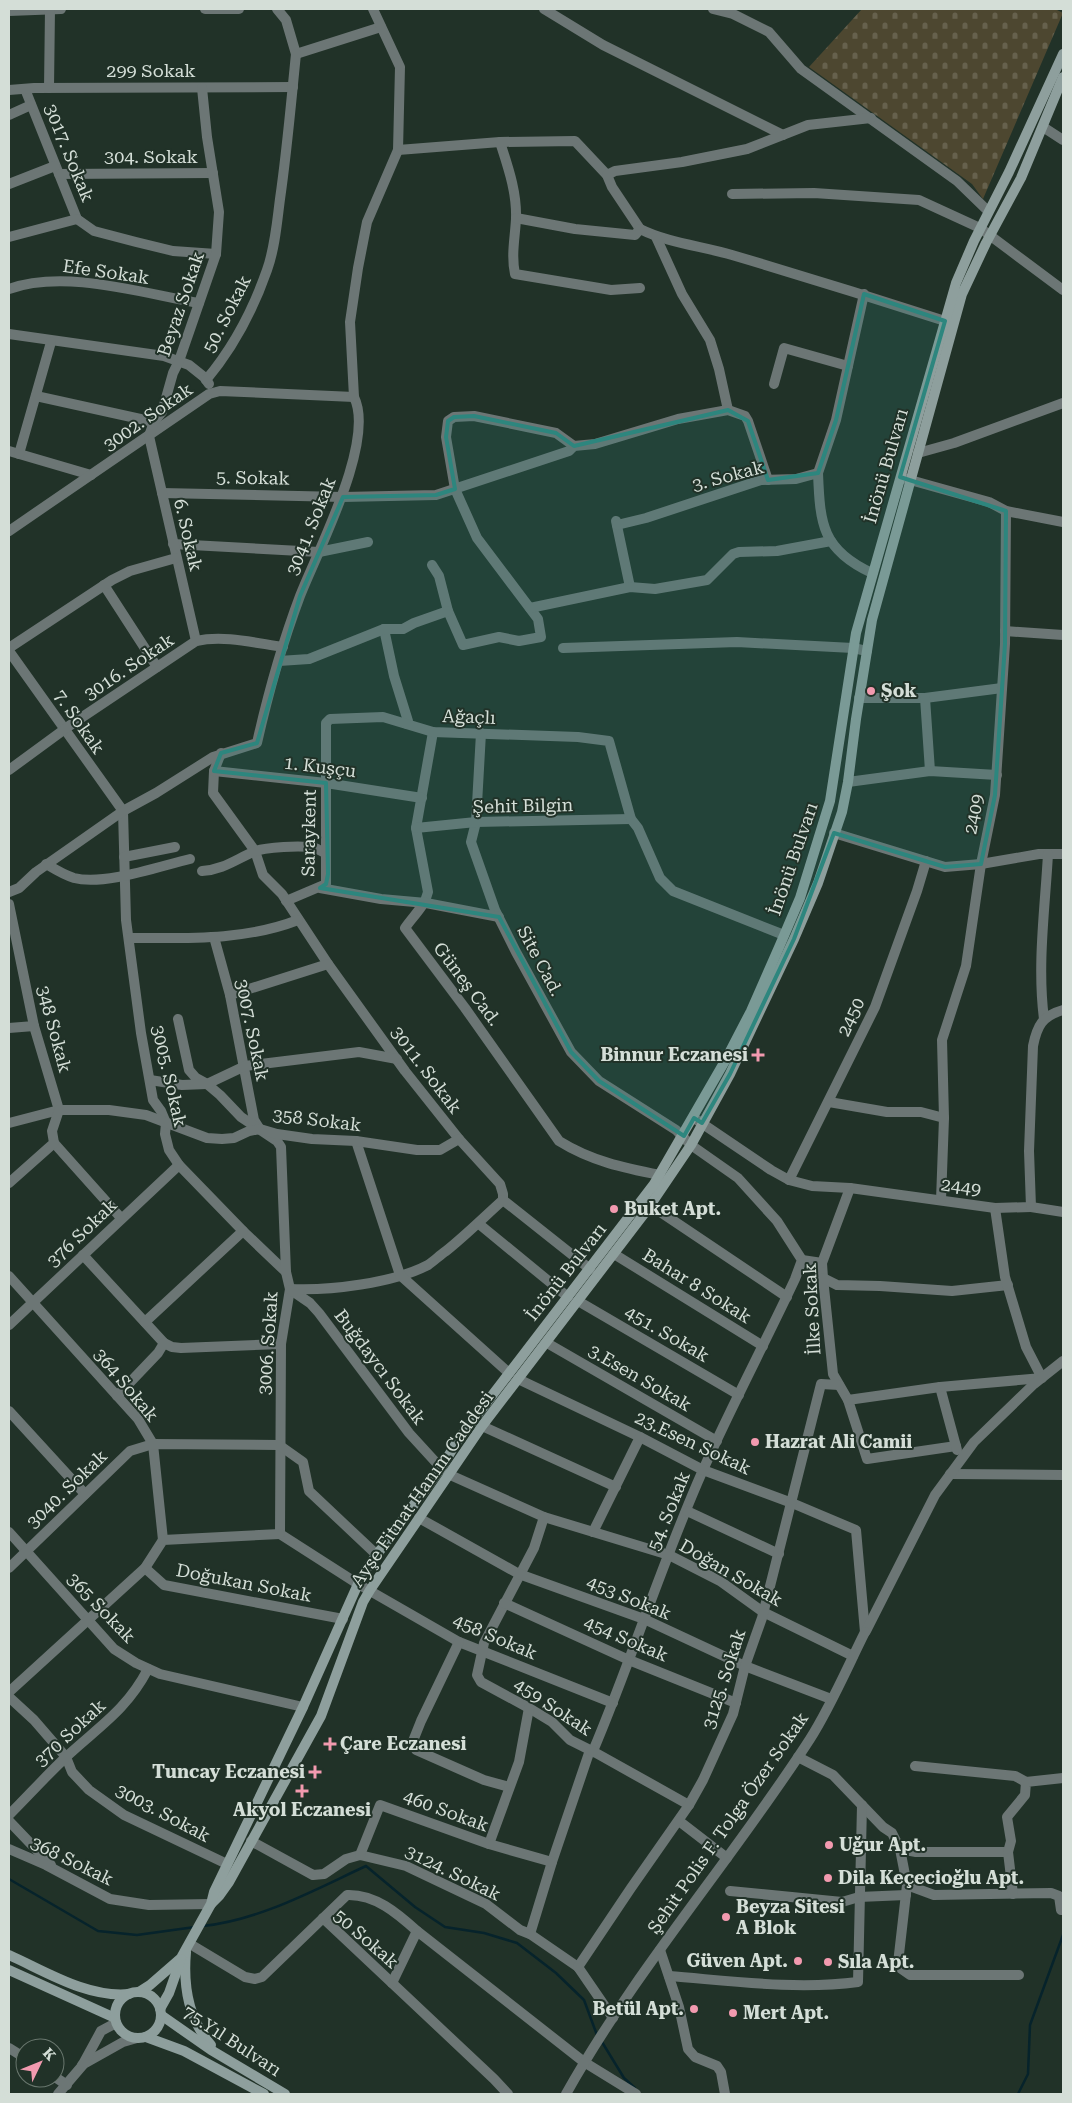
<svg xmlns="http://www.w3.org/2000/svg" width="1072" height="2103" font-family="'Roboto Serif',serif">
<defs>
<pattern id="cemetery-stones" width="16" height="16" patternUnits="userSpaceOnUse" patternTransform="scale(1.25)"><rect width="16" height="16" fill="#4d4730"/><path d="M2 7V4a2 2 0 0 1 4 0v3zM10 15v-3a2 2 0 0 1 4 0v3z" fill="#66614d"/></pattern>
</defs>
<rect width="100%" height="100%" fill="#213228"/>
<path fill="url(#cemetery-stones)" d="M862 9H1055L1063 13 983 199 972 184 809 67Z"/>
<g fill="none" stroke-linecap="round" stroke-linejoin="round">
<g stroke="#06232b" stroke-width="2.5">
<path d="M9 1879 98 1931 137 1935 195 1927"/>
<path d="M203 1926C260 1920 314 1890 366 1866L415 1907 445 1927 484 1933 517 1943 556 1973 584 2000 597 2035"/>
<path d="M602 2042 624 2078 635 2088"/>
<path d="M1018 2094 1028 2074 1030 2025 1063 1935"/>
</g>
<g stroke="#6c7675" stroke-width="10">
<path d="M205 9H239"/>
<path d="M277 9 286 20 296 54 381 27"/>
<path d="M544 9 603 45 783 135"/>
<path d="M713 9 733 14 769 32 801 69 957 181 988 211"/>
<path d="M9 11 61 9"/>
<path d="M49 88 50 9"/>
<path d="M25 89 77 219 94 231 136 242 173 251 216 254"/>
<path d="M9 90 34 88 293 87"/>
<path d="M9 115 31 105"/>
<path d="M1043 127 1063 140"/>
<path d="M500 142C508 167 517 192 516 219 515 238 511 255 515 274L611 290 640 288"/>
<path d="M398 150 500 142 575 141 607 175 612 187 640 229"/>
<path d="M59 174 213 173"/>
<path d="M607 175 615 171 682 162 747 149 808 125 871 118"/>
<path d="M9 184 55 166"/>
<path d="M732 194 814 193 919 200 980 228 1063 290"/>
<path d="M516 218 575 229 635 235 640 229C668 243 702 246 732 255 803 276 874 298 945 321"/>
<path d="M9 237 77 219"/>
<path d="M656 237 682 294 710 340 719 369 728 410"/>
<path d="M9 289C65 269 141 293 199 303"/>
<path d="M9 334 164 356 189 365 204 377 209 384"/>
<path d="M206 380C233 348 253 310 267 270 275 248 277 222 280 199 287 151 291 103 296 54"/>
<path d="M774 384 784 348 848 366"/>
<path d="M36 396 154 422"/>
<path d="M9 451 91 475"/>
<path d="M918 453 954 443 1063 403"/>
<path d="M19 454 51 342"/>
<path d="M818 473 836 420 864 294"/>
<path d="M903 478 989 502 1006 511 1063 522"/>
<path d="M162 493 343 497 436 495 569 451 574 446 595 444 678 419 728 410 745 416 748 421 768 480"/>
<path d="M616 521 630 587"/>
<path d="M617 525 646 518 761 480 796 479 818 473C820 524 822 550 872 573"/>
<path d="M9 531 209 394 220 391 354 397"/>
<path d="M173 544 319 552 368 542"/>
<path d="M432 565 439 576 448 611 463 645 499 637 519 641 541 637 538 619 477 538 455 489 446 437 448 421 454 417 474 416 556 433 574 446"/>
<path d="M104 585 157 667"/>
<path d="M530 608 630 587 655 589 707 580 733 554 739 552 777 551 831 541"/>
<path d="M384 629 394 676 408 721 407 724"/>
<path d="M1005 631 1063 635"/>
<path d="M196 641 149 436 154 422 162 412 173 373 179 361 216 254 219 212 207 137 202 88"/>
<path d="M9 648 112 580 130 571 176 558"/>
<path d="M563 648 737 642 853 648 867 651"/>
<path d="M9 651 123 811 126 920 141 1033 153 1100 161 1111 166 1123 165 1134 169 1150 179 1165 243 1231 286 1272"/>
<path d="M279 661 309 659 384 629H403L414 623 448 611"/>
<path d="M859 698H925L1002 688"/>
<path d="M925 698 930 771"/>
<path d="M433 732 416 828 428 892C425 906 413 916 405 928L465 1008 559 1141C591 1161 624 1168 660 1175"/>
<path d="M481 733 476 822 471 842 495 910 516 952 571 1052 599 1081 676 1130 691 1145 738 1178 777 1221 802 1260 795 1279C765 1343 732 1405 703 1470 662 1562 632 1659 593 1751L589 1753 552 1862 530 1934"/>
<path d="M221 753 214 771 213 793 255 851 263 875 282 894 328 964 405 1071 459 1139 500 1184 503 1194V1200C484 1217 466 1235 446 1251 440 1255 434 1261 428 1265 394 1283 329 1291 290 1289"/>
<path d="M9 770 69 726 196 641C224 635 255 643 283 647"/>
<path d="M214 771 326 783 422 798"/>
<path d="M848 782 930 771 997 775"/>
<path d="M416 828 476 822 631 819"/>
<path d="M834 833 945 867 981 864 1039 854H1063"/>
<path d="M124 857 175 847"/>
<path d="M46 864C56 870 64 875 74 878 104 886 160 866 190 859"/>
<path d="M202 871C222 870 235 860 253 852 264 847 303 845 315 848 318 849 322 852 325 853"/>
<path d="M320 888 381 899 426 903 499 917"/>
<path d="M9 892 19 888 36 872 123 811 156 793 213 757 257 743C268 694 282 644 300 596 317 552 376 441 354 397L350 322 358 268 367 222 398 150 400 67 373 9"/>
<path d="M286 901 326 884V723L330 719 383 717 433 732 578 737 609 741 631 819 638 828 660 878 673 891 784 935"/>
<path d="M9 904 34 1026 59 1110 9 1123"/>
<path d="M214 937 230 995 254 1120 259 1128"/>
<path d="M129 938C185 938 244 941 298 920"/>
<path d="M230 995 328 964"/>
<path d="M178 1019 189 1070 196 1078 207 1084 220 1095 241 1117 277 1141 281 1147 286 1272 290 1289 281 1344 280 1534 358 1584 459 1642 613 1703"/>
<path d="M1044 1019C1037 965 1045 909 1048 854"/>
<path d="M9 1028 34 1026"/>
<path d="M150 1080 182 1085 207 1084 245 1066 359 1052 397 1059"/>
<path d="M829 1102 887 1112H921L944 1118"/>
<path d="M694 1118 771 1170 789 1180 812 1186 850 1188 995 1208 1031 1207 1029 1151 1033 1046C1037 1026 1042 1016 1063 1010"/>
<path d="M356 1141 400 1275 509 1373"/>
<path d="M54 1143 121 1218"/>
<path d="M789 1180 875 1007 917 891 926 861"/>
<path d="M9 1183 54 1143 52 1131 59 1110H109L146 1115 207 1138 222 1139 234 1138 249 1131 260 1129 277 1134 312 1139 356 1141 417 1150H440L459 1139"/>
<path d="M850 1188 822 1263 823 1278 833 1374 848 1400 867 1459 956 1446"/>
<path d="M503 1200 590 1269"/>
<path d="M941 1200 944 1118 942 1040 966 966 981 864 995 795 1005 644 1006 511"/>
<path d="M650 1205 787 1297"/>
<path d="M1031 1207 1063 1212"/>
<path d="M479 1224 568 1297"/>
<path d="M614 1254 763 1346"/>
<path d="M83 1255 164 1343"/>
<path d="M802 1260 822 1263"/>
<path d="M9 1276 138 1419 153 1444 163 1540"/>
<path d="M823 1278 837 1285 880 1286 952 1291 1008 1285"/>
<path d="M291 1290 310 1303 319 1313 409 1433 441 1468"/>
<path d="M578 1301 739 1395"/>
<path d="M145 1322 243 1231"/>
<path d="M9 1325 179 1165"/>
<path d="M547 1343 717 1441"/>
<path d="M518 1379 640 1437 703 1470 792 1503 856 1530 865 1632"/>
<path d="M940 1387 957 1450"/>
<path d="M117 1396 158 1353 164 1343 172 1347 181 1348 281 1344"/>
<path d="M848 1400 940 1387 1042 1378 1026 1347 1005 1277 995 1208"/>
<path d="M9 1411 85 1494"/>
<path d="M482 1426 616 1487"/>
<path d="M448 1474 544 1517 669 1555 720 1581 763 1612 853 1656"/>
<path d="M950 1474 1063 1475"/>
<path d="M687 1511 779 1554"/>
<path d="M544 1517 534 1548 484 1643 477 1675 481 1682 529 1708 552 1722 570 1740 596 1753 689 1805"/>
<path d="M419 1518 519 1574 644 1619 745 1666 831 1699"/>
<path d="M9 1532 114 1649 136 1663 160 1674 303 1707"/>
<path d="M593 1532 640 1437"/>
<path d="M9 1568 130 1451 153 1444 279 1445 303 1462 309 1491 377 1555"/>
<path d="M145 1568 164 1585 343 1619"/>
<path d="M504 1603 629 1660 736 1703"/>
<path d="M866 1631 935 1495 974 1442 1034 1384 1063 1361"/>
<path d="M459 1642 421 1721 413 1741 416 1750 484 1780 509 1787"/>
<path d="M9 1692 145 1568 163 1540 280 1534"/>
<path d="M9 1697 34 1720 66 1757 72 1772 89 1790 124 1815 227 1864"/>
<path d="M798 1757 833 1775 883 1827 892 1833 900 1849 907 1885 898 1963 900 1968 910 1975H1019"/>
<path d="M915 1766 1015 1776 1026 1782"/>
<path d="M9 1815C28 1796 46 1776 65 1758 98 1727 126 1711 148 1669"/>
<path d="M9 1821 51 1865"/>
<path d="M679 1821 727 1858"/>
<path d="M251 1841 313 1875 324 1874 346 1859 360 1855 406 1866 486 1904 520 1930 530 1934 578 1967 613 2018"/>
<path d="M489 1844 519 1762 529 1708"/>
<path d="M9 1849 46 1865 110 1899 149 1905 211 1904"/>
<path d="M900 1849 916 1852H1008"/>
<path d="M360 1855 380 1805 489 1844 552 1862"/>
<path d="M907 1885 934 1895 1051 1893 1059 1896 1061 1910"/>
<path d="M730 1891 842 1902 859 1897 906 1895"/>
<path d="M1013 1894 1008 1852 1011 1841 1007 1817 1025 1795 1026 1782 1063 1778"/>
<path d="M323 1918 494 2079 508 2094"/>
<path d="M190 1944 245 1977 255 1979 262 1977 347 1895C375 1894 397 1913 417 1931L584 2062 636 2094"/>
<path d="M660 1950 679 2007 688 2049 695 2057 717 2066 721 2072 725 2094"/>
<path d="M578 1967 631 1888 689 1805 703 1780 733 1714 745 1666 762 1618 821 1384 839 1385"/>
<path d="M669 1976C732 1981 796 1990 858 1982L862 1805"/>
<path d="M392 1983 417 1931"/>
<path d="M9 2048 25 2058"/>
<path d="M55 2077 67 2085"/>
</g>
<g stroke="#6c7675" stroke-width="10">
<path d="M82 2065 123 2042 137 2038"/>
<path d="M58 2094 82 2066 101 2031 116 2023"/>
<path d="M566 2094C636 1969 732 1860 810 1739 830 1708 848 1666 865 1632"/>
</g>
<g stroke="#8e9f9d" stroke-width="10">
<path d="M212 1903 219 1896 229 1882 321 1716 363 1602 370 1590 482 1426 647 1210 691 1145 730 1074 794 939 818 883 842 812 848 782 856 719 872 620 962 294 986 243 1021 178 1063 77"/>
<path d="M186 1952C183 1986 188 2019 211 2045"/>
<path d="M9 1955C45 1971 87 1998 129 1994"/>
<path d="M9 1970 115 2018"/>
<path d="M139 1992 150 1985 181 1958 211 1904 214 1892 303 1707 358 1584 367 1568 441 1468 458 1440 654 1184 725 1061 751 1011 780 945 800 898 830 801 856 633 956 283 974 241 1009 172 1063 54"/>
<circle cx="138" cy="2015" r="23"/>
<path d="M160 2009 169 1993 181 1959"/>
<path d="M161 2015 211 2050 285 2094"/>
<path d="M146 2037 184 2051 264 2094"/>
</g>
</g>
<path fill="#2d867e" fill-opacity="0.2" stroke="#2d867e" stroke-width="4" stroke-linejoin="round" d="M864 294 945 321 900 477 1006 511 1005 644 995 795 981 864 945 867 834 833 794 939 730 1074 702 1123 694 1118 684 1136 599 1081 571 1052 499 917 320 888 326 884 328 874 326 783 214 771 221 753 257 743 300 596 343 497 436 495 455 489 446 437 448 421 454 417 474 416 556 433 574 446 728 410 748 421 768 480 818 473 836 420Z"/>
<g fill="#f29aaf" stroke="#213228" stroke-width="2">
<circle cx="871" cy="691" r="5"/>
<path d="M755.5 1047.5h5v5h5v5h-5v5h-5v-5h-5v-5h5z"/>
<circle cx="614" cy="1209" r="5"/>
<circle cx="755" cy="1442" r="5"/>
<path d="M327.5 1736.5h5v5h5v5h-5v5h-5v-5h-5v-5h5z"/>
<path d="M312.5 1764.5h5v5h5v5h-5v5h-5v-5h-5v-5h5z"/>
<path d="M299.5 1783.5h5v5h5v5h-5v5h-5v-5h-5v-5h5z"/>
<circle cx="829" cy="1845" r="5"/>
<circle cx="828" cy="1878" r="5"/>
<circle cx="726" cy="1917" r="5"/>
<circle cx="798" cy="1961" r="5"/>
<circle cx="828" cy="1962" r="5"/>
<circle cx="694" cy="2009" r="5"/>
<circle cx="733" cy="2013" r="5"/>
</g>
<g text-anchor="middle" stroke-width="4" stroke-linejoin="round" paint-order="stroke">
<g font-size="18" fill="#d4ded7" stroke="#213228">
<text x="151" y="77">299 Sokak</text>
<text transform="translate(69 153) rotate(68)" y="6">3017. Sokak</text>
<text x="151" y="163">304. Sokak</text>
<text transform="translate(106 272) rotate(8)" y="6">Efe Sokak</text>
<text transform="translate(181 304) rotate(-71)" y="6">Beyaz Sokak</text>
<text transform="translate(227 314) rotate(-63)" y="6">50. Sokak</text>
<text transform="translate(148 417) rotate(-35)" y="6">3002. Sokak</text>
<text transform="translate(886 466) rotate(-74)" y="6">İnönü Bulvarı</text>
<text transform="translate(728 476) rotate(-15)" y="6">3. Sokak</text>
<text transform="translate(253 478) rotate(1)" y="6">5. Sokak</text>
<text transform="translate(311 526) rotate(-68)" y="6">3041. Sokak</text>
<text transform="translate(188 535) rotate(77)" y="6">6. Sokak</text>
<text transform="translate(129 667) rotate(-34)" y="6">3016. Sokak</text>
<text transform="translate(469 717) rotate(2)" y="6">Ağaçlı</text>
<text transform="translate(79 722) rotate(55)" y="6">7. Sokak</text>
<text transform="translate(320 767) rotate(7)" y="6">1. Kuşçu</text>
<text transform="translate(523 806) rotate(-1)" y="6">Şehit Bilgin</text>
<text transform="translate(974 814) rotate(-79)" y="6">2409</text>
<text transform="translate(309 833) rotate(-89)" y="6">Saraykent</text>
<text transform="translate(793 859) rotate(-71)" y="6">İnönü Bulvarı</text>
<text transform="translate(540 961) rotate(62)" y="6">Site Cad.</text>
<text transform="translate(467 984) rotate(53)" y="6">Güneş Cad.</text>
<text transform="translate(851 1017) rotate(-65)" y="6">2450</text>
<text transform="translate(54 1029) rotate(75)" y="6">348 Sokak</text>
<text transform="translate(252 1030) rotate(78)" y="6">3007. Sokak</text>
<text transform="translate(426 1070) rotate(53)" y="6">3011. Sokak</text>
<text transform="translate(169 1076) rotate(77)" y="6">3005. Sokak</text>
<text transform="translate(317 1120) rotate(7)" y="6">358 Sokak</text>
<text transform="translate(961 1187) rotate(8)" y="6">2449</text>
<text transform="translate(82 1233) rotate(-44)" y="6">376 Sokak</text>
<text transform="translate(566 1272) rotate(-52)" y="6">İnönü Bulvarı</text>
<text transform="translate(697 1286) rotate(32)" y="6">Bahar 8 Sokak</text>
<text transform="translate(812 1309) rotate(-93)" y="6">İlke Sokak</text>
<text transform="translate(667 1334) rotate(30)" y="6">451. Sokak</text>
<text transform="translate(268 1343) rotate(-86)" y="6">3006. Sokak</text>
<text transform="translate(380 1367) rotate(53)" y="6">Buğdaycı Sokak</text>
<text transform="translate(640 1378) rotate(30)" y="6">3.Esen Sokak</text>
<text transform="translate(126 1385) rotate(50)" y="6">364 Sokak</text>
<text transform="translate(693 1443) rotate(25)" y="6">23.Esen Sokak</text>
<text transform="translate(67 1489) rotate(-44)" y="6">3040. Sokak</text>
<text transform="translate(422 1489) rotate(-55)" y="6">Ayşe Fitnat Hanım Caddesi</text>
<text transform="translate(669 1511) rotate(-68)" y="6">54. Sokak</text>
<text transform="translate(731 1573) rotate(30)" y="6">Doğan Sokak</text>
<text transform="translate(244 1583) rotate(11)" y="6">Doğukan Sokak</text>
<text transform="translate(629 1598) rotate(22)" y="6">453 Sokak</text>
<text transform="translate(101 1608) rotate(46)" y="6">365 Sokak</text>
<text transform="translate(495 1637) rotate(23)" y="6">458 Sokak</text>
<text transform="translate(626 1639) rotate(23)" y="6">454 Sokak</text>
<text transform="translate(724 1679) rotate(-72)" y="6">3125. Sokak</text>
<text transform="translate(553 1707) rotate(33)" y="6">459 Sokak</text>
<text transform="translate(70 1733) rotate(-43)" y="6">370 Sokak</text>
<text transform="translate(446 1811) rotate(20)" y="6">460 Sokak</text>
<text transform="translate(163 1813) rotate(28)" y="6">3003. Sokak</text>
<text transform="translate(728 1823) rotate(-55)" y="6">Şehit Polis F. Tolga Özer Sokak</text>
<text transform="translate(72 1861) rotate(26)" y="6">368 Sokak</text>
<text transform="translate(453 1873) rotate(26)" y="6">3124. Sokak</text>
<text transform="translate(366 1939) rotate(41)" y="6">50 Sokak</text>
<text transform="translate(232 2041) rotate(33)" y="6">75.Yıl Bulvarı</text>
</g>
<g font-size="18" font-weight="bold" fill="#d4ded7" stroke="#213228" text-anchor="start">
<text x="881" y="697">Şok</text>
<text x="748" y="1061" text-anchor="end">Binnur Eczanesi</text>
<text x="624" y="1215">Buket Apt.</text>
<text x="765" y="1448">Hazrat Ali Camii</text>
<text x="340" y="1750">Çare Eczanesi</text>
<text x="305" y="1778" text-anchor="end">Tuncay Eczanesi</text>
<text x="302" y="1816" text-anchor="middle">Akyol Eczanesi</text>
<text x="839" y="1851">Uğur Apt.</text>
<text x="838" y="1884">Dila Keçecioğlu Apt.</text>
<text x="736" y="1913">Beyza Sitesi<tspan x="736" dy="21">A Blok</tspan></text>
<text x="788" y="1967" text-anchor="end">Güven Apt.</text>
<text x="838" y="1968">Sıla Apt.</text>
<text x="684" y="2015" text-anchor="end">Betül Apt.</text>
<text x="743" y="2019">Mert Apt.</text>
</g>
</g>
<rect width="1072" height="2103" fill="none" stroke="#d4ded7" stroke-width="20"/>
<g transform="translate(40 2063) rotate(47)"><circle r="24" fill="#213228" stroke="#69776e"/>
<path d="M0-4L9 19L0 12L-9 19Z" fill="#f29aaf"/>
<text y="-8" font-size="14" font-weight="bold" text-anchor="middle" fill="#d4ded7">K</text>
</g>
</svg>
